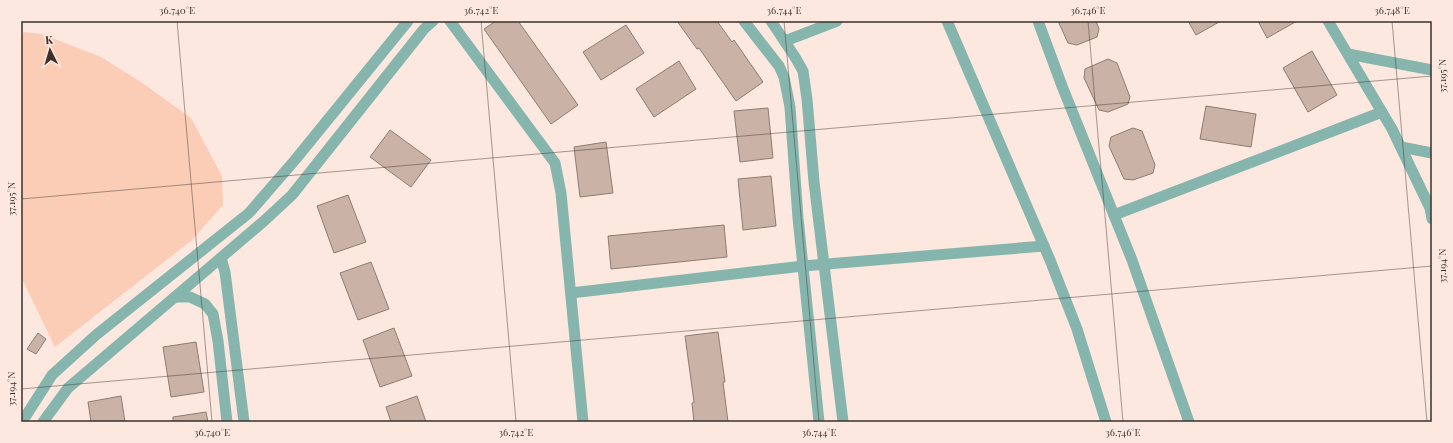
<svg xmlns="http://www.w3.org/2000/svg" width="1453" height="443" font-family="'Playfair Display',serif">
<rect width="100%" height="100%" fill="#fce8de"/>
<path fill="#fccdb6" d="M24 32 42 34 101 57 141 82 191 118 222 176 223 205 192 240 55 347 23 281 21 280V35Z"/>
<g fill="#cab2a7" stroke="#917b70">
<path d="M496 21H518L578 105 551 124 484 29Z"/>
<path d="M677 21H717L732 42 734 40 763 82 736 101 699 48 697 49Z"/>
<path d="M1058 21H1096L1099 29 1097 37 1077 45 1068 43Z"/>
<path d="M1188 21H1221L1196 35Z"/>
<path d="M1258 21H1297L1267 38Z"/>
<path d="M626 25 644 53 601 80 583 52Z"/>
<path d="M1312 51 1337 95 1308 112 1283 68Z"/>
<path d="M1108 59 1117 63 1130 97 1128 104 1108 112 1099 110 1084 78 1085 69Z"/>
<path d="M679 61 696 89 654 117 636 89Z"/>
<path d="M1206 106 1256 114 1251 147 1200 139Z"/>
<path d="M768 108 773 158 740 162 734 111Z"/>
<path d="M1133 128 1142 131 1155 165 1153 173 1133 180 1124 179 1109 146 1111 137Z"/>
<path d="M390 130 431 160 411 187 370 157Z"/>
<path d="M606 142 613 193 580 197 574 147Z"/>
<path d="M771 176 776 226 743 230 738 179Z"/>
<path d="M348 195 366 242 334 253 317 206Z"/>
<path d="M724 225 727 257 611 269 608 236Z"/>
<path d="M371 262 389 309 358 320 340 273Z"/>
<path d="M394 328 412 376 380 387 363 340Z"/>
<path d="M718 332 725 382H723L728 422H694L692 403 694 402 685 336Z"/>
<path d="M38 333 46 339 36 354 27 349Z"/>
<path d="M196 342 204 392 171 397 163 347Z"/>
<path d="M121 396 125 422H91L88 402Z"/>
<path d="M417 396 426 422H391L386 407Z"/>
<path d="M206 412 208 422H173V417Z"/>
</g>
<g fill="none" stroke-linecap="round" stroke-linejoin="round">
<g stroke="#86b5ae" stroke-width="11">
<path d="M450 21 555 163 561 193 583 422"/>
<path d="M947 21 1050 260 1077 329 1106 422"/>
<path d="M1038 21 1062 86 1132 260 1189 422"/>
<path d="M1328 21 1392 129 1430 208 1432 219"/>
<path d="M785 41 837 21"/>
<path d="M1348 54 1432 70"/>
<path d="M1401 147 1432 153"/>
<path d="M1114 215 1382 112"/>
<path d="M571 293 803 266 1044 246"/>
</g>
<g stroke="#86b5ae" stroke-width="11">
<path d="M744 21 779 66 784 77 790 107 798 218 819 422"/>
<path d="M771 21 795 57 803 71 807 99 814 182 843 422"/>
<path d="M221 258 225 272 244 422"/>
<path d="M175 297H190L205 304 213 314 218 341 227 422"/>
<path d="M22 422 52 375 96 335 249 213 295 160 408 21"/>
<path d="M43 422 68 388 264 221 292 195 424 29 433 21"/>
</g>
</g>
<path fill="none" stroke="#3a302c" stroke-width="1" stroke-opacity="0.45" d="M177 21 212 422M481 21 516 422M784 21 819 422M1088 21 1123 422M1392 21 1427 422M21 199 1432 76M21 389 1432 266"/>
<rect width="1453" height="443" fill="none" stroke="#fce8de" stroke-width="44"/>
<g transform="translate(50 50) rotate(355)" stroke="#fce8de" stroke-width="3" paint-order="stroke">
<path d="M0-3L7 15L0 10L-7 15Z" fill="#3a302c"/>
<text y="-6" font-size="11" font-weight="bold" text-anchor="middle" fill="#3a302c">K</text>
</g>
<rect x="22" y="22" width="1409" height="399" fill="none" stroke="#3a302c" stroke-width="1.5"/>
<g font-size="10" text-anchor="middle" fill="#3a302c">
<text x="177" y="14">36.740°E</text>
<text x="481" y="14">36.742°E</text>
<text x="784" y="14">36.744°E</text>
<text x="1088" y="14">36.746°E</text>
<text x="1392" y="14">36.748°E</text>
<text transform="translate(1442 76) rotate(-90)" y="4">37.195°N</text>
<text transform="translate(11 199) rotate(-90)" y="4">37.195°N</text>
<text transform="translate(1442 266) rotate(-90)" y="4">37.194°N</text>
<text transform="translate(11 389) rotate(-90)" y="4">37.194°N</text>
<text x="212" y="436">36.740°E</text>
<text x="516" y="436">36.742°E</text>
<text x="819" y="436">36.744°E</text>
<text x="1123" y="436">36.746°E</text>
</g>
</svg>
